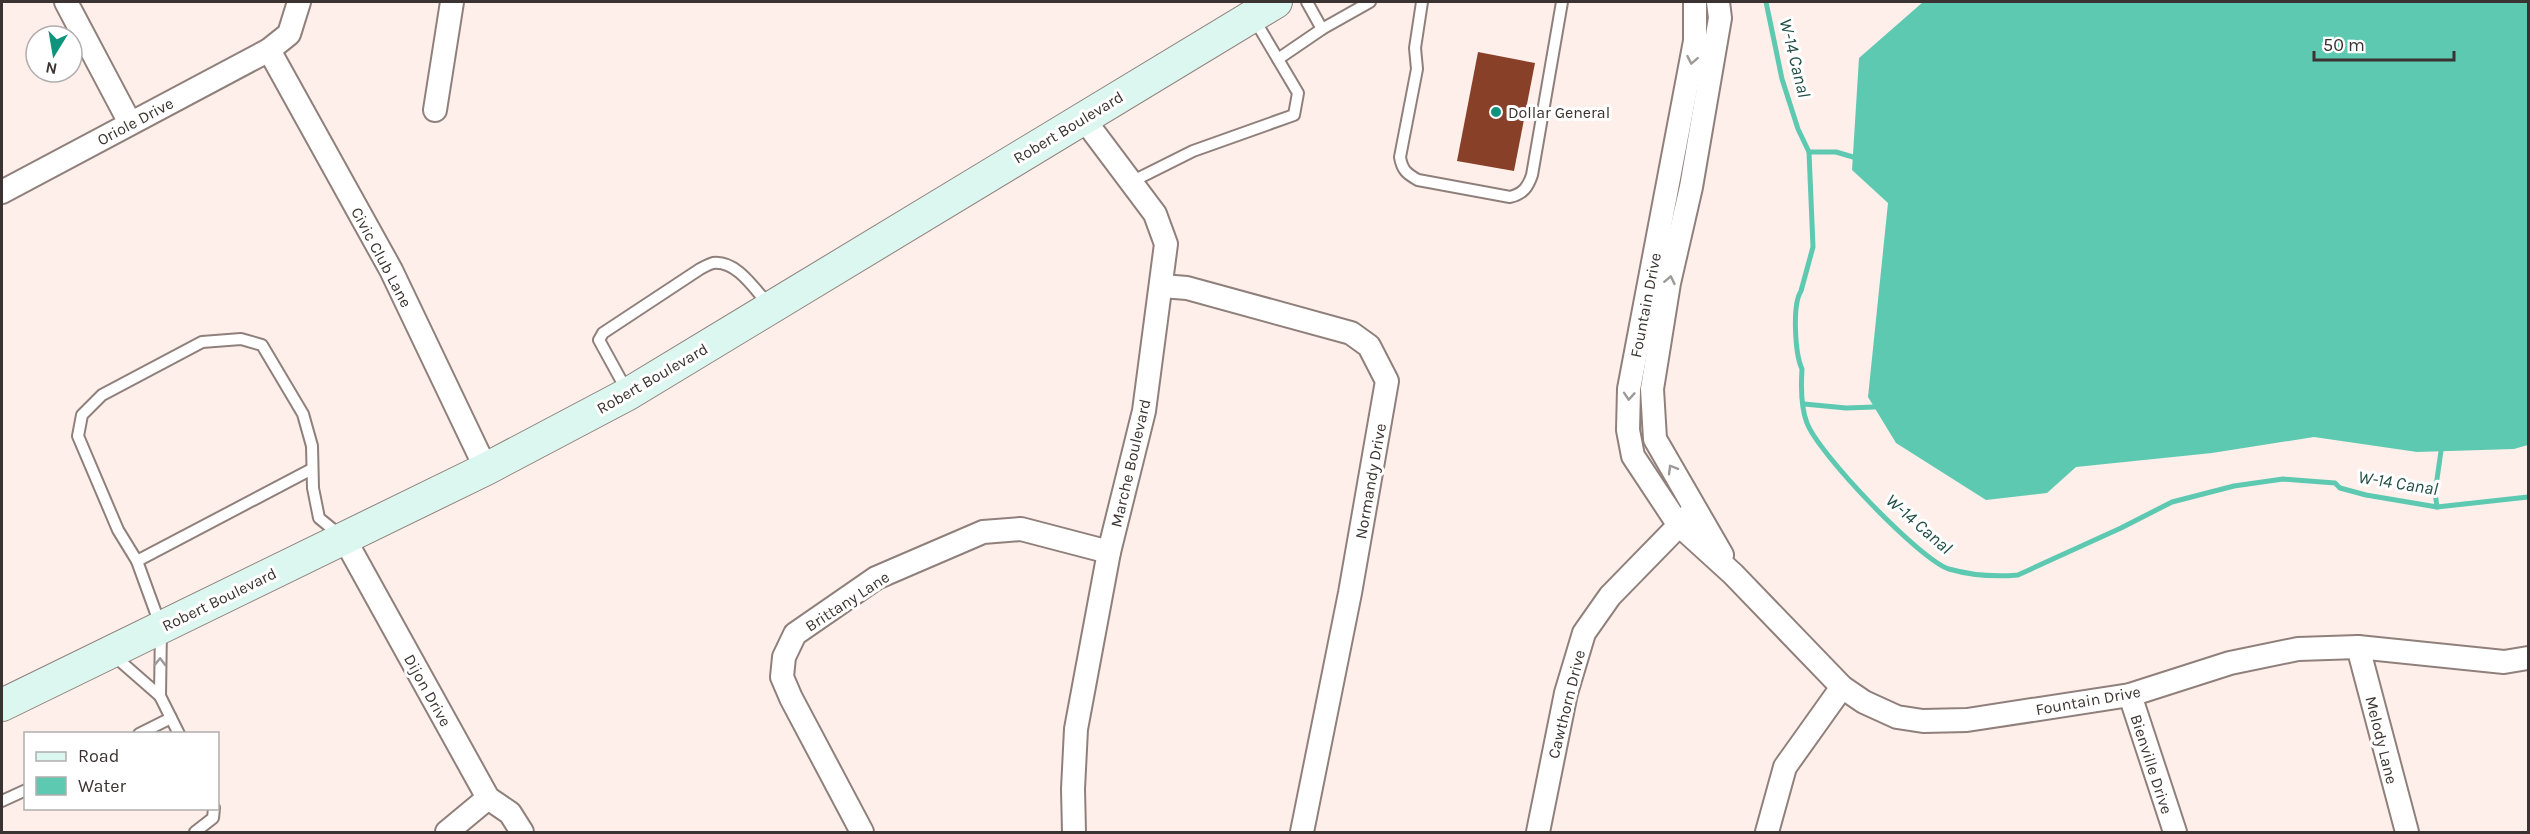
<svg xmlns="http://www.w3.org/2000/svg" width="2530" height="834" font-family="Karla,sans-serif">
<rect width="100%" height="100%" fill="#feefeb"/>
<path fill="#5ec9b1" d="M1923 2H2528V445L2514 449 2417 452 2314 437 2212 453 2076 467 2047 493 1986 500 1896 443 1868 397 1888 203 1852 170 1859 58Z"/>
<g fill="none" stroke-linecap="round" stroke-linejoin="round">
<g stroke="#5ec9b1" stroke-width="5">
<path d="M1766 2 1782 79 1798 129 1809 152 1813 247 1801 291C1792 305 1795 354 1802 369 1801 385 1801 408 1807 423 1818 453 1920 560 1949 569 1970 575 1996 577 2018 575L2121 528 2172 502 2234 486 2283 479 2335 483 2340 488 2366 495 2437 507 2528 497"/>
<path d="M1809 152H1836L1853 157"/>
<path d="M1804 404 1846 408 1874 407"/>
<path d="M2437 507 2435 493 2441 451"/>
</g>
</g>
<path fill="#884029" d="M1478 52 1535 63 1514 171 1457 161Z"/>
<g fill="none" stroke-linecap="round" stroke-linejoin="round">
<defs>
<g id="lane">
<path d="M1307 2 1322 29"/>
<path d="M1422 2 1415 48 1417 69 1400 157C1402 170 1407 174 1418 180L1510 197C1523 194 1528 187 1532 175L1562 2"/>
<path d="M1278 59 1322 29 1370 2"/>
<path d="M1131 182 1193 151 1294 115 1298 93 1253 17"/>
<path d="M627 391 599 340 603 333 700 269C704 267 709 264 713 263 737 260 755 290 769 305"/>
<path d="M137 561 312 469"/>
<path d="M112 654 160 696 161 627 137 561 118 530 78 436 82 415 102 395 202 342 241 339 262 345 303 414 312 446 313 488 319 518 341 536"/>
<path d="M160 696 179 734"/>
<path d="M139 734 171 718"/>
<path d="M2 801 26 790"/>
<path d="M195 832 213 818 214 808"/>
</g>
<g id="street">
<path d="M66 2 130 123"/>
<path d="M1695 2V41L1629 389 1628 430 1633 456 1678 524 1733 574 1842 687 1864 702 1897 717 1923 721 1967 720 2130 695 2230 663 2298 649 2358 647 2504 662 2528 658"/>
<path d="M1718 2 1720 18 1691 187 1669 283 1652 389 1655 439 1722 555"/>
<path d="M269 50 391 270 486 469"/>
<path d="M435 110 452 2"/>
<path d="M2 192 269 50 289 34 299 2"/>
<path d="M1162 286 1187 288 1351 333 1369 346 1387 381 1350 593 1302 832"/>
<path d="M344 538 488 798 510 813 522 832"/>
<path d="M2358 647 2407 832"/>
<path d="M2130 695 2175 832"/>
<path d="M447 832 488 798"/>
<path d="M862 832 791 698 782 677 784 657 795 634 876 578 983 532 1021 529 1109 552"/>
<path d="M1074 832 1073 789 1076 729 1109 552 1144 411 1166 244 1155 214 1083 118"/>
<path d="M1538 832 1566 693 1584 633 1610 596 1690 514"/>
<path d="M1767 832 1785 767 1842 687"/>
</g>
<path id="secondary" d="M2 705 486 469 628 394 1276 2"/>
</defs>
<use href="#lane" stroke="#90807b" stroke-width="14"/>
<use href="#street" stroke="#90807b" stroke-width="26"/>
<use href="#secondary" stroke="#90807b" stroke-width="34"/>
<use href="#lane" stroke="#fff" stroke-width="10"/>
<use href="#street" stroke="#fff" stroke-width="22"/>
<use href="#secondary" stroke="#dbf7f0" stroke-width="32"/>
</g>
<defs><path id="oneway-chevron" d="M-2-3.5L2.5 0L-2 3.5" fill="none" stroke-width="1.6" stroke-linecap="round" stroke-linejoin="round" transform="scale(1.5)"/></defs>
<g stroke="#9c9998">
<use href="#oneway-chevron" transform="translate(1692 60) rotate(101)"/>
<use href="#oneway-chevron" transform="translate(1670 280) rotate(-78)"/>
<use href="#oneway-chevron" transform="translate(1629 396) rotate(94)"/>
<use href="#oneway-chevron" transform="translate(1672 469) rotate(-120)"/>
<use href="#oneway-chevron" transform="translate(160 662) rotate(-89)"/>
</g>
<circle fill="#0f937d" stroke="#fff" stroke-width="2" cx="1496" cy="112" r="6"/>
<g text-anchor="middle" stroke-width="6" stroke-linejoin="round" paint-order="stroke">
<g font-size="16" fill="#3a3331" stroke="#fff" text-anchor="start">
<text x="1508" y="118">Dollar General</text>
</g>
<g font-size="16" fill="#3a3331" stroke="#fff">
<text transform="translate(135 121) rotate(-28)" y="6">Oriole Drive</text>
<text transform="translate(1068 127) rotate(-31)" y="6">Robert Boulevard</text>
<text transform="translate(382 257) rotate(62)" y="6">Civic Club Lane</text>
<text transform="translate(1645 305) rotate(-79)" y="6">Fountain Drive</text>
<text transform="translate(652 378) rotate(-30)" y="6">Robert Boulevard</text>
<text transform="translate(1130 463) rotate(-77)" y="6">Marche Boulevard</text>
<text transform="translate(1370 481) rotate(-80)" y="6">Normandy Drive</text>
<text transform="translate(219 599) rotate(-26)" y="6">Robert Boulevard</text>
<text transform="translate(847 601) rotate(-33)" y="6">Brittany Lane</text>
<text transform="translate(428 690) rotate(61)" y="6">Dijon Drive</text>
<text transform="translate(2088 700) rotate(-10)" y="6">Fountain Drive</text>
<text transform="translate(1566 704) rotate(-76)" y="6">Cawthorn Drive</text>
<text transform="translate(2382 740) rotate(76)" y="6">Melody Lane</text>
<text transform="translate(2152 764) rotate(72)" y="6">Bienville Drive</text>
</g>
<g font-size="18" font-style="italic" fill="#214f45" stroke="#fff">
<text transform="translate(1795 58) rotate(76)" y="6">W-14 Canal</text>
<text transform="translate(2398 483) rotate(9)" y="6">W-14 Canal</text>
<text transform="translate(1919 524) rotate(41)" y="6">W-14 Canal</text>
</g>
</g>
<rect width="2530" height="834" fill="none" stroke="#3a3331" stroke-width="6"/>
<rect x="24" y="732" width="195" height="78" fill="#ffffff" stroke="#b0adad" stroke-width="1.5"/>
<rect x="36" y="752" width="30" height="9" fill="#dbf7f0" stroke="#b0adad" stroke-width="1.5"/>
<text x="78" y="762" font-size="18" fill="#3a3331">Road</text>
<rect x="36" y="777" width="30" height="18" fill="#5ec9b1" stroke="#b0adad" stroke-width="1.5"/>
<text x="78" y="792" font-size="18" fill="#3a3331">Water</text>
<g transform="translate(54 54) rotate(191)"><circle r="28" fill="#ffffff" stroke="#b0adad" stroke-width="1.5"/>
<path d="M0-4.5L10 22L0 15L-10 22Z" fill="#0f937d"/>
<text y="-9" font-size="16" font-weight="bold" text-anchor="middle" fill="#3a3331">N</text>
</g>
<path d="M2314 51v9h140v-9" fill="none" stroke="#3a3331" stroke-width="3"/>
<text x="2323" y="51" font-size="18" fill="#3a3331" stroke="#ffffff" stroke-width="4.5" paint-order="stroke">50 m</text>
</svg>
